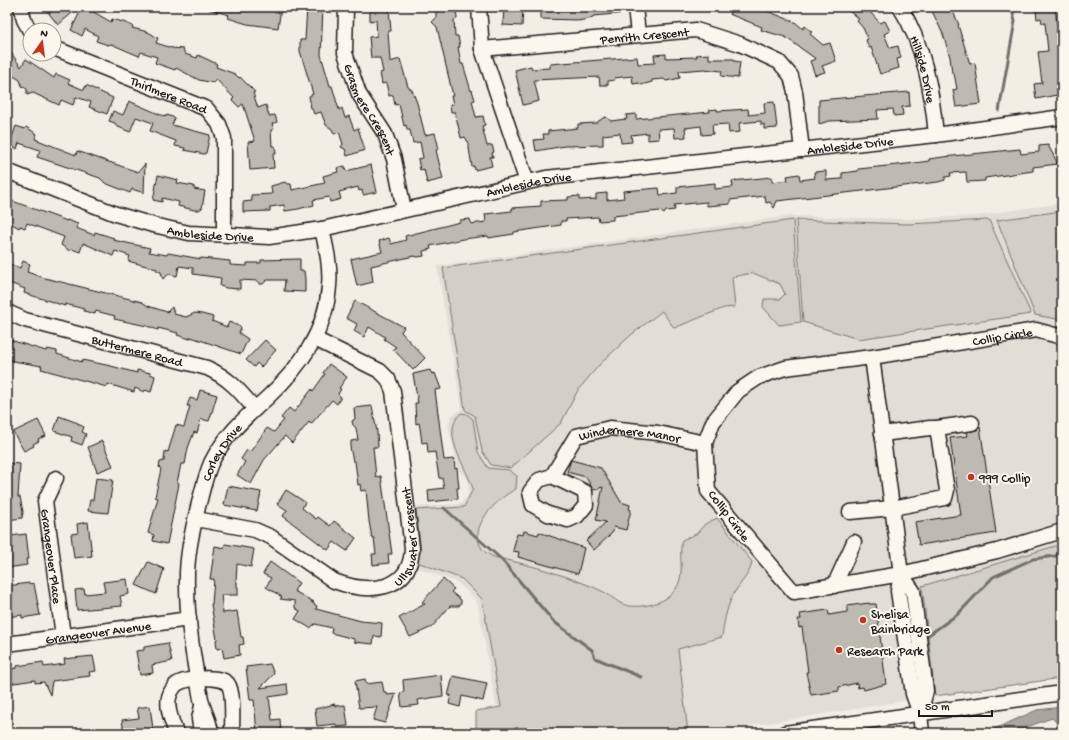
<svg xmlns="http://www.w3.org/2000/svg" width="1069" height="740" font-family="'Gochi Hand',sans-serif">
<rect width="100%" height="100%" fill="#f2eee4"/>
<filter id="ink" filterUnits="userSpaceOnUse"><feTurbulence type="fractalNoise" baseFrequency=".025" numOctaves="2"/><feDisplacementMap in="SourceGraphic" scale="8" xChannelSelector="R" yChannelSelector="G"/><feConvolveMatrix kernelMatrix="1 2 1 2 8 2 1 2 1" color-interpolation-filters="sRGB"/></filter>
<g filter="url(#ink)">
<path fill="#e2ded5" d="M1062 203V678L935 696 706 733H508L496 705 477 601 458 583 415 567 421 551 413 507 459 504 466 498 469 489 467 479 459 471 448 425 451 416 462 409 437 266 789 216 906 219 975 216Z"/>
<g fill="#d2cfc6" stroke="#777671">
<path d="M1062 211V320L1035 315 997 220Z"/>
<path d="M793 220 801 322 779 325 763 307 764 299H780L785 294 780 284 753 273 732 277 735 307 724 308 674 328 662 311 631 335 600 364 578 390 561 423 511 468 491 465 482 451 475 416 465 410 443 268Z"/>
<path d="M796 220 907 224 989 220 1031 314 858 339 803 322Z"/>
<path d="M461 413 467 414 473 419 478 452 488 468 509 470 517 476 516 489C498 498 465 528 483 550 485 553 491 555 494 557 531 565 570 576 604 592 610 595 616 601 622 604 637 610 666 604 675 590 686 575 678 557 682 540L696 534 705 524 717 518 752 562C750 576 738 584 732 597 726 610 724 623 722 637L678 649 688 733H481L476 727V711L501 707 482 599 462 579 417 562 421 551 416 510 464 507 473 489C467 467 439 433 461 413Z"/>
<path d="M1062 544V678L935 696 922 586Z"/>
</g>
<path fill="#a9a6a0" stroke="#716f6b" d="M1062 707V728L1052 718 1010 733H985L1037 710Z"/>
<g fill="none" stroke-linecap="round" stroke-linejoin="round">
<g stroke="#716f6b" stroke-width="3">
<path d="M999 111 1015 21 1011 7"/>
<path d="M444 508 501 559 553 621 592 650 595 658 641 677"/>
<path d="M923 639 958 614 993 577 1033 559 1062 555"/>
</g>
</g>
<g fill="#bdbab1" stroke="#1c1c1c">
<path d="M51 7H67L72 13 58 25 47 11Z"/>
<path d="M208 7H275L281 8 278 28 247 24 228 18 229 15 208 9Z"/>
<path d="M307 7H323L321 55 330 86H332L339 110 342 108 345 118 349 116 354 130 358 128 365 150 347 156 345 149 341 147 343 144 339 132 334 134 332 129 326 125 321 112 314 114 312 108H311L309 96 313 94 300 51V40H305Z"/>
<path d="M456 7 457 19 454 20 455 36H458L460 47H458L461 64H463L471 91 472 90 475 100 472 101 476 117 483 116 485 125 482 126 487 146 492 145 494 152 492 153 493 157H490L492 166 475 170 474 166 472 167 468 142 465 137 461 138 455 112H451L450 105 453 104 451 96H453L437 27 432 22 436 18V9Z"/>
<path d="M504 7H523L522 26 503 25Z"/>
<path d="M541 7H627V13L593 16V18L578 21V20L541 19Z"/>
<path d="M732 7H757L795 22 803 29 805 26 812 32 810 34 823 45 830 43 836 61 822 66 825 72 815 75 810 61 816 59 785 37 761 30 762 27 729 14Z"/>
<path d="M844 7H876L870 12 880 23 885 21 890 31 884 34 890 48 898 46 901 58 897 59 899 68 880 74 871 47 869 48 866 40 868 39 863 28 857 21 859 19Z"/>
<path d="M935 7H951L959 25H958L970 64 975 63 981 104 956 107 953 90 957 89 954 73H952L950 57 943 34 931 9Z"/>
<path d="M1039 7H1055L1057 25H1062V94L1036 99 1034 84 1042 83 1038 52 1048 51 1045 23H1042L1041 18 1037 19 1036 11 1040 10Z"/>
<path d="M82 8 92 11 111 22 112 19 123 22 133 26 132 28 148 32 158 38 156 43 172 48 183 49 185 54 197 58 198 55 217 64 216 67 235 74 239 78 240 77 255 92 253 93 258 108 266 105 269 116 275 115 277 122 272 124 274 129 271 130 272 146H275L276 154H273L274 168 250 170 248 142 255 141 243 104 239 107 232 100 234 98 216 79 214 83 199 80 176 68 175 70 155 63 157 57 141 52 139 56 111 44 108 45 96 41 98 36 85 29 82 36 71 30Z"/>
<path d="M389 9 391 31H388L390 62 400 59 408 87 412 90 417 103 425 135 435 133 439 149 436 150 443 179 427 183 424 169 420 170 418 159 423 158 420 142 413 143 410 130H407L406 125 404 126 399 104 395 105 393 95 389 96 386 83 382 84 380 73 383 72 380 58H371L369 37 377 36 376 20 370 21V10Z"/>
<path d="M7 47 21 67 26 59 54 78 56 74 70 80 68 83 84 90 86 85 113 98 107 114 89 107 91 102 76 97 73 105 61 100 59 105 33 93 27 95V89L22 86 20 80 7 72Z"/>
<path d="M666 54V58L697 57 696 55 709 54V59H734V61L740 62 738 78 721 76 722 71 704 69 679 71 680 78 666 81 664 79 652 80V82L641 85 639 83 633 84 632 76 614 78 615 80 608 81V85H600L599 77 534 80 539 101 523 105 515 70 531 66 532 69 550 68V64L637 57 638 64 655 63 654 55Z"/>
<path d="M909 92 910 106 902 107 903 115 894 116 893 109 877 110 878 119 829 121 819 124V100Z"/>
<path d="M129 101 161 115 167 116V115L175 118 172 125 210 135 206 153 204 154 184 150 185 148 175 146 176 141 150 131 153 123 136 117 130 132 116 126 115 123 109 121 113 111 123 115Z"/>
<path d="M774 102 777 128 764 129V124L761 125V121L739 123 740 132 729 133 728 124 712 125 713 134 702 135 701 126 685 128 686 137 675 138 674 128 658 129 659 139 648 140V133L631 135 632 142 621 143 620 133 603 135V145L565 146 536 151 534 140 544 139 543 134H548V131L578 128V124L596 123 603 118 606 117 611 121 618 120 627 119 626 115 636 114V119L710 112 709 110 717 109V111L748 109 749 115 765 113 764 103Z"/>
<path d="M16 126 25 129 26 127 37 134 35 139 76 155 77 151 138 172 145 164 144 193 132 189 130 193 105 183 100 178 37 157 40 150 19 143 17 149 9 146Z"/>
<path d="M1048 145 1058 164 1033 167V171L985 178V181L967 182 966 172 950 173 951 176 945 177V180L938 182 777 201 774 208 770 202 766 203 765 196 730 200V204L707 206V202L674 205 675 210 666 211 664 214 660 211 613 216V220L599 221 598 217 566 219V221H561V225L514 232V234L494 237 489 238 488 236 463 239 430 246 431 249 423 251 424 256 418 257 414 256 371 266 373 282 357 286 351 259 382 252 379 241 389 238 391 244 406 240 405 236 460 222V220L470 219 471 224 486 222 485 214 512 211V208L541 206V201L568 200V197L579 196V200L596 199V194L607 193V200L624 198 623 191 659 188 660 195 677 193V187L715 183V189L733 187 732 181 772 177V182L788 180 787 176 799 174 800 180 815 178 814 172 826 171V180L842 179V173L858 171V169L907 164 929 161V159L943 157 1020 149 1021 154 1039 152V146Z"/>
<path d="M371 165 377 192 363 195 362 190 359 191 358 187 339 192 341 199 330 202 329 197 313 200 314 205 298 209 285 211 284 205 270 207V211L243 212V202L252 201 251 195 272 194 271 186 285 182 287 184H291L292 190 325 183 323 176 338 172 337 168 345 166 346 171Z"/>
<path d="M158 175 178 180 177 183 194 186V189L205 191 202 208 199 210H194L178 206 179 202 162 198V202L153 200Z"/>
<path d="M7 199 67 221V220L78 224 76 228 94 235 95 232 114 238 113 240 150 248 149 252 167 255 168 253 201 259V258L230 261V265L247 266V263H261V260L300 259V271H304L305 279V292L284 291 285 280H267L263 284H260L258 281 240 280V289L226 288 220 286 221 278 193 274V268L179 266 177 276 169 274 163 279 161 272 157 271V269L128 261 130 256 115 251 113 256 83 243 80 252 72 249 70 251 61 245 64 237 27 223 25 228 20 226 19 228 7 221Z"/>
<path d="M23 261 30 264 27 272 45 278 142 302 148 306 167 312 172 307 174 314 186 317 195 313 202 314 213 317 212 321 227 327 229 322 241 327 239 333 248 339 241 354 194 338 190 337V339L177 335 178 333 158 328V330L147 326 114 319 115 316 96 311 95 314 84 311V309L65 304V306L24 293 25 289 7 282V263L20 268Z"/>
<path d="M355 301 404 327 401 332 425 358 413 370 393 349 396 347 384 339 385 337 369 327 364 337 354 331 357 324 346 318Z"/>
<path d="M7 339 46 351 47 349 57 351V354L82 362V360L111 366 137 373V370L151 373 150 374 155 376 151 392 145 390 144 392 135 388 134 392 108 384 107 387 41 369 42 366 7 360Z"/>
<path d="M265 340 276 350 261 367 257 363 254 367 246 360Z"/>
<path d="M329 364 347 377 339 388 341 389 338 394 341 397 337 404 332 400 311 424 309 422 292 443 285 436 264 460 251 484 237 475 245 462 241 459 247 450 250 452 267 428 274 432 284 420 281 418 289 408 294 412 312 389 313 391 325 374 323 373Z"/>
<path d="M430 370 432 374 435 373 441 389 435 390 444 460 454 459 455 469 457 468 459 488H457L458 499 429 502 428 490 444 488 442 478H439L435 452 428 453 427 442 422 443 420 428 419 423 416 424 415 403H418L413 374Z"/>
<path d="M200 390 217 395 212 412 209 421 201 419 197 433 194 432 188 448 185 464H181L177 483H179L178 489 167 544 153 541 154 535 148 533 158 498 155 497 161 469 159 467 160 462 164 461 165 451 168 452 176 425 184 427 190 406H187L190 398 197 400Z"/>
<path d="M372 406 377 432 378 447H373L376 477 381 476 392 554H388L389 563 373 565 372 554H376L374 538H372L369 521 366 490 361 491 360 484 358 485 355 461H353L350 447 351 445V441L358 440 356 428 353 425 352 421 355 419 354 408Z"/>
<path d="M59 416 78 423V424L84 427 82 432 86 434 82 445 71 441 72 437 54 431Z"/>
<path d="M38 420 46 436 38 439 39 441 33 444 34 446 24 451 13 432Z"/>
<path d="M980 427 996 533 919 545 915 522 961 515 950 438 968 436 967 432 977 430Z"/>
<path d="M102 441 113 466 97 472 88 447Z"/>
<path d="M571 460 601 468 621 502 630 505 629 509 631 510 626 530 614 527 613 532 594 550 586 541 606 522 596 520 603 487 593 490 586 477 567 472Z"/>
<path d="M7 463 20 464 18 497H20L23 512 22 518 7 520Z"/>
<path d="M96 478 113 480 108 513 88 511 90 500H93Z"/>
<path d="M228 486 261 492 257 511 224 505Z"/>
<path d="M286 490 305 502 302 508 316 519 318 517 330 526 334 521 356 538 347 551 334 542 328 550 283 516 287 510 277 504Z"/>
<path d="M88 522 92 556 74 558 71 534 78 533 77 524Z"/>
<path d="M524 531 538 535 539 532 584 548 578 574 518 557 519 552 513 551 517 534 523 535Z"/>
<path d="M26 534 29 559H26L27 565 7 568V548L12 547 10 536Z"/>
<path d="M225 544 254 549 251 567 237 564 236 582H237V587H238V595H221L223 613 237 611 241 637H243L244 644 239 645 240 655 224 658 222 648 217 649 216 640H217L211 604H212L214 579H210L215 546 224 548Z"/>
<path d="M148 562 164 569 156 594 136 585Z"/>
<path d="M270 562 299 583 294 591 314 602H311L317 606 316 609 361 621 382 623 381 637 374 636 373 644 354 642V639L331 633 332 628 315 624 310 628 295 619 300 611 295 608V601L280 599 282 597 266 587 271 578 263 574Z"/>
<path d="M127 579 129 594 120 596 122 606 77 610 75 590 84 589 85 594 105 592 103 582Z"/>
<path d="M443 579 454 589 451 592 461 600V603L459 606H450L432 627 410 637 399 618 425 604 422 602Z"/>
<path d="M29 583 34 584 40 615 22 618V615L7 617V586Z"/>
<path d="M869 603V604H876L886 684 864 690 863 687 858 688 857 683 839 687V691L811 695 806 672H808L802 627 799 628 798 619H801L800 614 828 610 829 615 847 612V606Z"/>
<path d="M168 643 172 661 152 665 153 673 140 675 136 651 144 650V647Z"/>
<path d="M93 656 96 671 89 672 90 676 52 681 50 695 44 682 35 683V680L7 684V670L17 668V666L43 662 44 667 65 664 64 659Z"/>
<path d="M270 664 274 674 260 688 287 684 288 694 269 697 272 720 280 719 281 733H257L254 700H250L246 667Z"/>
<path d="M441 675 443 696 418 700 419 705 402 707 400 693 404 692 403 680Z"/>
<path d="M453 676 487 683 483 701 462 696 460 707 449 704 451 695 448 696Z"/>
<path d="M365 679 366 684 382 682 384 692H386L387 695 396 694 385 723 373 720 377 707 359 708 355 681Z"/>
<path d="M335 704V706L345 705 348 726 337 727 336 724 317 726 315 709Z"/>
<path d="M150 706 153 729H151L152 733H124L122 720 139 718 137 708Z"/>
</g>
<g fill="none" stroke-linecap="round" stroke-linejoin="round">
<defs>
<g id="minor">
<path d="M21 7 24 20 30 31"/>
<path id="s1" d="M346 7 345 53 359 94 385 134 394 159 404 210"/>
<path d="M479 7 482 49 527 182"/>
<path d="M635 7 638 34"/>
<path id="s2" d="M900 7C924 45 932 91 936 135"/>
<path id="s3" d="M54 48 207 109 219 124 224 138V234"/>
<path id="s4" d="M482 49 696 30 740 44 779 62 791 76 795 92 802 150"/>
<path id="s5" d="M7 171 116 214 153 225 189 233 269 237 322 229 546 178 936 135 1062 117"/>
<path id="s6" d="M7 312 25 320 207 368C229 378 239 390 255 409"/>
<path id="s7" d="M872 357 901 574 794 592 708 491 705 443 713 422 738 391 759 377 785 368 872 357 1036 330 1062 337"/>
<path d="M937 428 972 423"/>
<path id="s8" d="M552 476 585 492 586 505 577 516 568 520 548 514 533 505 530 492 539 480 552 476 576 436 610 428 658 433 705 443"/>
<path id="s9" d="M56 478 45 501 63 636"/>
<path d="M850 512 892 508 945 498 947 490 937 428H930L882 434"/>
<path id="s10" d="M196 519 255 530 271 537 334 581C366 593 411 594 412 548L393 391 388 379 380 371 315 339"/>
<path d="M901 574 997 551 1062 531"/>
<path d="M901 574 898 591 913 694 920 714 922 733"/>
<path d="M901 574 913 591 926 691 920 714"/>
<path d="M834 586 854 542"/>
<path id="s11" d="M7 644 189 619"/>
<path d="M176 733C172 721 165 706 170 694 171 691 175 685 177 684 186 678 221 675 228 684 234 692 232 722 232 733"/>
<path d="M201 733 199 719 202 706"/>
<path id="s12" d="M211 733C210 720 203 711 201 699 194 662 187 622 187 585 186 558 192 532 198 507 202 492 205 477 211 463 224 436 246 417 268 397 300 367 326 332 329 286 331 267 326 247 322 229"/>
<path d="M785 733 1062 693"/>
</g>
</defs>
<use href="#minor" stroke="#1c1c1c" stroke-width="17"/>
<use href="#minor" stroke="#fbf7ec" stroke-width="14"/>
</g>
</g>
<g fill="#c8321e" stroke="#fbf7ec" stroke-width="1.5">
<circle cx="971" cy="477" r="4"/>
<circle cx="863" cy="620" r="4"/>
<circle cx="839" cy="650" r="4"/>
</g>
<g text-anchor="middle" stroke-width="4" stroke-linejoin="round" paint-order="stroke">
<g font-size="13" fill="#1c1c1c" stroke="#fbf7ec">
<text dy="5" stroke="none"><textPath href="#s4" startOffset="163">Penrith Crescent</textPath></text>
<text dy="5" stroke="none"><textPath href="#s2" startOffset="67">Hillside Drive</textPath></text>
<text dy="5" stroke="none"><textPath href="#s3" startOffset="124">Thirlmere Road</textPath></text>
<text dy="5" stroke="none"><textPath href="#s1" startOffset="108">Grasmere Crescent</textPath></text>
<text dy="5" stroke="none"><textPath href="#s5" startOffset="862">Ambleside Drive</textPath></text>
<text dy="5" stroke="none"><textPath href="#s5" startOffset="538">Ambleside Drive</textPath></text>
<text dy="5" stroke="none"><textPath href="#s5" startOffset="214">Ambleside Drive</textPath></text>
<text dy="5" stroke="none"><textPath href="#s7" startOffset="843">Collip Circle</textPath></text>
<text dy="5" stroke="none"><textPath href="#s6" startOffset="136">Buttermere Road</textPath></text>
<text dy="5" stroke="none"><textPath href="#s8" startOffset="255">Windermere Manor</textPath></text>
<text dy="5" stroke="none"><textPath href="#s12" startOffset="290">Corley Drive</textPath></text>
<text transform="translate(730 515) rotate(53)" y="5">Collip Circle</text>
<text dy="5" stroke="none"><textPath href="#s10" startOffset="267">Ullswater Crescent</textPath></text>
<text dy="5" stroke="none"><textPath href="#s9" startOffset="81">Grangeover Place</textPath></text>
<text dy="5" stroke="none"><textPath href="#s11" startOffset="92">Grangeover Avenue</textPath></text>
</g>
<g font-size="13" fill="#1c1c1c" stroke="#fbf7ec" text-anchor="start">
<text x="979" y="482">999 Collip</text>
<text x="871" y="618">Shelisa<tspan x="871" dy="15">Bainbridge</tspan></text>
<text x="847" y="655">Research Park</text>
</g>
</g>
<rect width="1069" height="740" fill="none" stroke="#fbf7ec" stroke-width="24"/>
<rect x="12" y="12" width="1045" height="716" fill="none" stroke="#1c1c1c" stroke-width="1.5" filter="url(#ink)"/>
<g transform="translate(42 42) rotate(14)"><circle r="19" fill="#fbf7ec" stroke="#a29f99"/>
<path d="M0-3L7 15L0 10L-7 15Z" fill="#c8321e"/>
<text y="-6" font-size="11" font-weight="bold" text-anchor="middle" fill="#1c1c1c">N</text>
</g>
<path d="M919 710v6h73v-6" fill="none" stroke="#1c1c1c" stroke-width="2"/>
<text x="925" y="710" font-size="12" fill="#1c1c1c" stroke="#fbf7ec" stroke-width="3" paint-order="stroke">50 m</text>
</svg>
